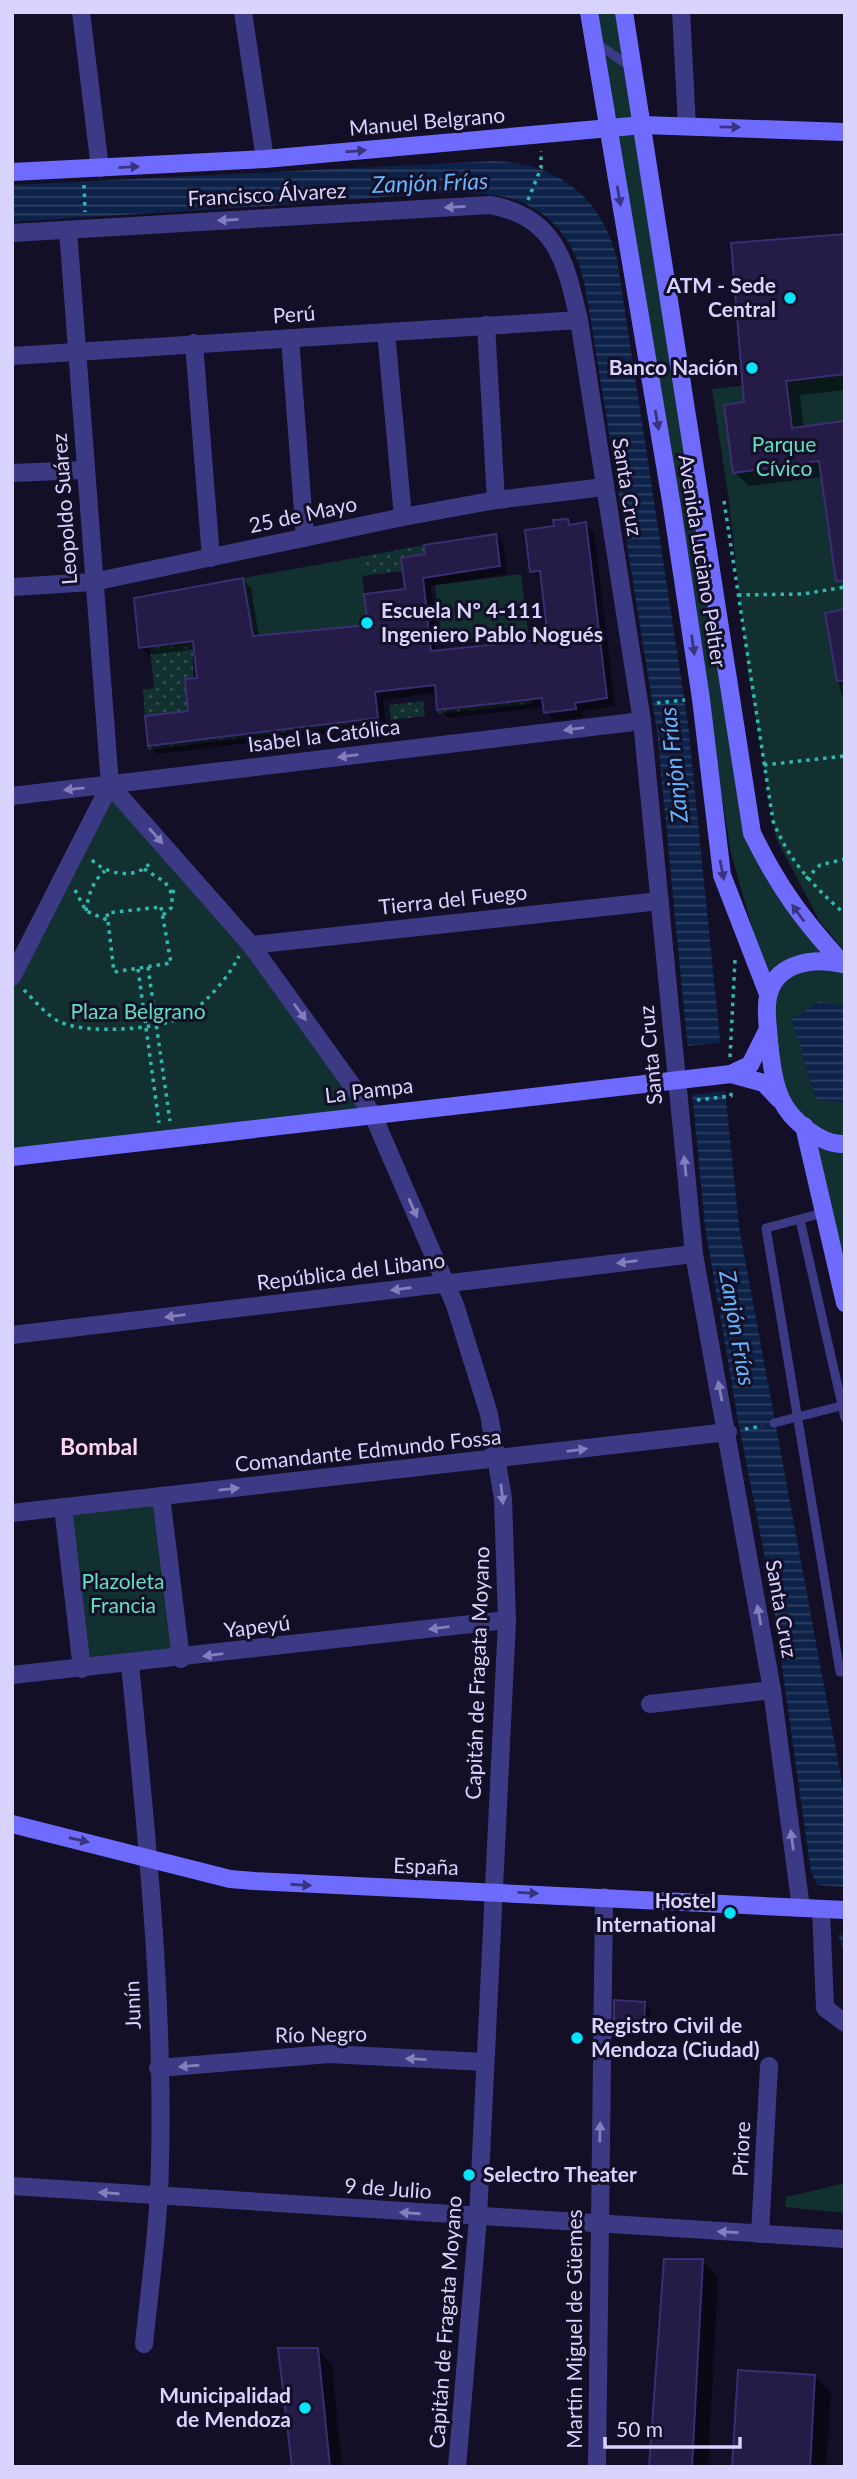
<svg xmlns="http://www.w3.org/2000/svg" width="857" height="2479" font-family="Lato,sans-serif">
<defs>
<pattern id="grass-dots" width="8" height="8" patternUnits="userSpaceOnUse" patternTransform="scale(1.75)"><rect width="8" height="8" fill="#12302f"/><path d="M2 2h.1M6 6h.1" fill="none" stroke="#344d4e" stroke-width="1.8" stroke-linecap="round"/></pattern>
<pattern id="water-rules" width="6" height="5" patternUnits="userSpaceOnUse" patternTransform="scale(1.75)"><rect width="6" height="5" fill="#0c2248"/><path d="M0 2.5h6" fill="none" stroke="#2f4163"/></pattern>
</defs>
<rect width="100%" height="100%" fill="#130f26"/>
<g fill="url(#grass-dots)">
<path d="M424 545 425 554 401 558 403 571 362 576 360 557Z"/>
<path d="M193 641V678L185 680 188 711 145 716 143 690 154 688 150 646Z"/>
<path d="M532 700V704L438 714 437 710Z"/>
<path d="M423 701 425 716 391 720 389 705Z"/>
<path d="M378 718 379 721 148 750V746Z"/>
</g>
<g fill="#12302f">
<path d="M594 12H618L748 835 771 885 845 974V1261L806 1124 784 1101 771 995 731 853Z"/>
<path d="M845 374V952L819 920 776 838 748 672 728 494 712 389Z"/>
<path d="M360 557 368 625 253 636 243 578Z"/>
<path d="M521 574 528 632 442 643 435 585Z"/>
<path d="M111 793 247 948 364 1111 12 1153V986Z"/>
<path d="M161 1496 181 1659 82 1669 63 1507Z"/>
<path d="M845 2183V2213L785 2207 786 2197Z"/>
</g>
<g fill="url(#water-rules)">
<path d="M494 161C557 163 602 197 617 259L688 724 739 1227 845 1799V1955L833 1919 811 1872 771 1589 737 1415 705 1226 657 731 587 297C580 255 563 220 521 202 479 184 384 198 336 201 228 209 120 215 12 222V185Z"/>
<path d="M820 1001 845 1006V1111L842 1103 817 1099C805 1072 803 1047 791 1020Z"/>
</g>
<g fill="#130f26">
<path d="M721 1043 725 1091 690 1095 686 1046Z"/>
<path d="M816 1885 845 1887V1935L838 1934Z"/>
</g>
<g fill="#0007">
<path d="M845 236V390L800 395 804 428 845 422 823 477 749 486 734 472 746 404Z"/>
<path d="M567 521 573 526 585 524 594 533 615 706 583 711V717L554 721 545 707 448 718 439 709 437 693 383 700 386 726 158 754 150 746 190 712 199 679 196 649 149 655 141 647 243 580 251 588 259 637 370 627 407 591 427 556 495 536 504 544 507 574 431 586 438 652 550 640 543 579 532 571 556 528Z"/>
<path d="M845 611V697L841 694 827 614Z"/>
<path d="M644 2004 651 2011 650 2031 623 2029 616 2022Z"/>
<path d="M702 2261 718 2277 708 2467H650Z"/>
<path d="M318 2350 332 2365 342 2467H294Z"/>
<path d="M815 2377 831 2393 826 2467H734Z"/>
</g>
<g fill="#241b47" stroke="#3b2d73" stroke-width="2">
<path d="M845 234V374L786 381 792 428 845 421V581H836L819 461 733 473 724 405 744 402 731 243Z"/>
<path d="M568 519 569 525 586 522 607 698 575 703 576 709 544 713 542 698 437 710 435 685 375 692 378 718 148 746 145 716 188 711 185 679 197 678 193 641 139 648 134 598 243 578 253 636 368 625 364 594 405 589 401 558 425 554 424 545 496 534 500 566 423 578 431 651 548 639 540 571 530 572 525 530 554 526 553 520Z"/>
<path d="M845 609V680L837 681 825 613Z"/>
<path d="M614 2000 645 2002 644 2025 614 2023Z"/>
<path d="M664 2259H703L692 2467H649Z"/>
<path d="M278 2348H318L330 2467H292Z"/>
<path d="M738 2370 815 2375 810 2467H732Z"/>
</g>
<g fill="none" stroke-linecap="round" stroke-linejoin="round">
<g stroke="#2fb8b0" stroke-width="3.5" stroke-dasharray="3.5 5" stroke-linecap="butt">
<path d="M84 185 85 212"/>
<path d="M528 200 541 168V151"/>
<path d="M724 501 773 821C789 861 813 886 845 914"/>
<path d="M738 595 803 594 845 587"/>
<path d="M657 703 685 700"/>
<path d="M764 765 845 756"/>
<path d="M92 860C107 875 139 881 152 860"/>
<path d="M144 869 165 882 172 894"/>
<path d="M806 879 820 865 845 859"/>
<path d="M75 890 86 911 107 920"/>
<path d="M161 907 171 963 114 972 107 913Z"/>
<path d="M86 911C88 896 93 880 105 871"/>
<path d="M163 915 171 908 174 885"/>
<path d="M148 967 170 1121"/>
<path d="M138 969 159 1123"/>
<path d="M24 990C34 1000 46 1015 60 1022 88 1035 165 1030 190 1013 208 1001 230 975 239 956"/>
<path d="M730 1057 735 960"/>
<path d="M697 1100 731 1096V1090"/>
<path d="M745 1429 762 1426"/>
</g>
<g stroke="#3d3a85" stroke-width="9">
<path d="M595 42 632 68"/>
<path d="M823 1213 766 1228 840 1672 845 1671"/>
<path d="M800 1220 845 1418"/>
<path d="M774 1423 845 1405"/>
</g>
<g stroke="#3d3a85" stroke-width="18">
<path d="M81 12 100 168"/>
<path d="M243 12 265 159"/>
<path d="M681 12 687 126"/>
<path d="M68 230 110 785"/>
<path d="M12 233 490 205C556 216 566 263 579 320L642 721 694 1254 772 1690 801 1908"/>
<path d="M486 325 496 500"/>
<path d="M386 332 403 517"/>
<path d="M290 338 305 538"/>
<path d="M194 343 211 558"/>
<path d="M12 356 579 320"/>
<path d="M12 473 85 470"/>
<path d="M12 587 93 582 403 517 496 500 604 487"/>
<path d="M110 785 251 945 372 1113 455 1305 489 1414 503 1499 507 1620 478 2218 457 2467"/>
<path d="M12 796 642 721"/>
<path d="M251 945 660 901"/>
<path d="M12 977 110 785"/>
<path d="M12 1335 694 1254"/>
<path d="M161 1496 181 1659"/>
<path d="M63 1507 82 1669"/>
<path d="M12 1513 728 1432"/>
<path d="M130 1664C146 1829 164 1997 160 2163 159 2224 150 2284 144 2344"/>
<path d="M12 1675 507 1620"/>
<path d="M650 1704 772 1690"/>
<path d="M821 1909 825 2008 845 2023"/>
<path d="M158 2068 329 2054 484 2062"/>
<path d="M12 2186 845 2239"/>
<path d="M760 2234 769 2066"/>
<path d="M597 2467 604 1897"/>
</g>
<g stroke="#6f6bff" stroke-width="18">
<path d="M589 12 672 507 701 699 722 875 768 994"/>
<path d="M624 12 752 833C779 888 802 919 843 964"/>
<path d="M12 172 265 159 643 125 845 132"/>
<path d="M843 964C814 957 775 962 768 997 765 1011 768 1027 769 1041 771 1060 773 1081 781 1099 790 1120 822 1146 845 1144"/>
<path d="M731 1074 764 1083 779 1099"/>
<path d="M804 1126 845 1303"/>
<path d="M12 1157 731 1074 750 1065 768 1029"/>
<path d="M12 1824 230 1879 254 1881 845 1910"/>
</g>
</g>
<defs><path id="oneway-solid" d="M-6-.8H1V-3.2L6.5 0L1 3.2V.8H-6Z" transform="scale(1.75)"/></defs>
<g fill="#38347d">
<use href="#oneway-solid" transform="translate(730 127) rotate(1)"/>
<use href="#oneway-solid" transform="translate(356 151) rotate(-5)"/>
<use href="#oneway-solid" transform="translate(129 167) rotate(-3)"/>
<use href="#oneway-solid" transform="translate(619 196) rotate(80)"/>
<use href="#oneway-solid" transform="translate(657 420) rotate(80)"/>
<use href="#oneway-solid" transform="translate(693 645) rotate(82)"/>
<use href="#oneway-solid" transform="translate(722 870) rotate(79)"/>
<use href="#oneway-solid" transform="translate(798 913) rotate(-126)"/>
<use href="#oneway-solid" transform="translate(79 1840) rotate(13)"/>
<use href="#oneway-solid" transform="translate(301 1885) rotate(4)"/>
<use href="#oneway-solid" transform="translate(528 1893) rotate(3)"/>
</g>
<g fill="#837fbc">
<use href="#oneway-solid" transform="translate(455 207) rotate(177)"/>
<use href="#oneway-solid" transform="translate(228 220) rotate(177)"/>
<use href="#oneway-solid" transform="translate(574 729) rotate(173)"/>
<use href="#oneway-solid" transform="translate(348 756) rotate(173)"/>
<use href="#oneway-solid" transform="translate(74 789) rotate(174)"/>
<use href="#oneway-solid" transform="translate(156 836) rotate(49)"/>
<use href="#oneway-solid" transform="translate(300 1012) rotate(54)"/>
<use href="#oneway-solid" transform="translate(685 1166) rotate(-96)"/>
<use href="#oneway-solid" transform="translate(413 1208) rotate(66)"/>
<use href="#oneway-solid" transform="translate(627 1262) rotate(173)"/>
<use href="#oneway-solid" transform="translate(401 1289) rotate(173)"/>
<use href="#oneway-solid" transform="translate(175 1316) rotate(173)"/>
<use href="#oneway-solid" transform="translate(720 1391) rotate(-101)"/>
<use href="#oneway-solid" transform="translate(577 1450) rotate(-7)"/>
<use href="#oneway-solid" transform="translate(229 1489) rotate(-6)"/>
<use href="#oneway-solid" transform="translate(502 1494) rotate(84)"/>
<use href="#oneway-solid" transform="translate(759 1615) rotate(-100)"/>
<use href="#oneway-solid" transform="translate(439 1628) rotate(173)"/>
<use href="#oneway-solid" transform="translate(213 1655) rotate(173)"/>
<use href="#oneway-solid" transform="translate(792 1840) rotate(-98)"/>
<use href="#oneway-solid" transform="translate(416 2059) rotate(-177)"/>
<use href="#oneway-solid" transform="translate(189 2066) rotate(175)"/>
<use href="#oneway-solid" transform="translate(600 2132) rotate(-89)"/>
<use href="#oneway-solid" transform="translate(109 2193) rotate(-176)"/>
<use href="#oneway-solid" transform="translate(410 2213) rotate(-176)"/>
<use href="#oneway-solid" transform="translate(728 2232) rotate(-177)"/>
</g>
<g fill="#00e5ff" stroke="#130f26" stroke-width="2.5">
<circle cx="790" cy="298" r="7"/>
<circle cx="752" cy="368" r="7"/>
<circle cx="367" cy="623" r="7"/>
<circle cx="730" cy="1913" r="7"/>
<circle cx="577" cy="2038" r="7"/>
<circle cx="469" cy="2175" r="7"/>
<circle cx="305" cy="2408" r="7"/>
</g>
<g text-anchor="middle" stroke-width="6" stroke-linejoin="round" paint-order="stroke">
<g font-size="21" fill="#d9d4ff" stroke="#130f26">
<text transform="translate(427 122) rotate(-5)" y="7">Manuel Belgrano</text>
<text transform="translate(267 195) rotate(-3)" y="7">Francisco Álvarez</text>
<text transform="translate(294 315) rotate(-4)" y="7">Perú</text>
<text transform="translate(627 487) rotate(81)" y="7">Santa Cruz</text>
<text transform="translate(65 509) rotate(-94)" y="7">Leopoldo Suárez</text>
<text transform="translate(303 515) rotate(-12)" y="7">25 de Mayo</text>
<text transform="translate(702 561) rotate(81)" y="7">Avenida Luciano Peltier</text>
<text transform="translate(324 736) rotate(-7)" y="7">Isabel la Católica</text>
<text transform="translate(453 900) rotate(-6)" y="7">Tierra del Fuego</text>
<text transform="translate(651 1055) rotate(-95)" y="7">Santa Cruz</text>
<text transform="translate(369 1091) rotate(-7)" y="7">La Pampa</text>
<text transform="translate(351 1272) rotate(-7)" y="7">República del Libano</text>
<text transform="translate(368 1451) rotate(-6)" y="7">Comandante Edmundo Fossa</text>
<text transform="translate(781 1609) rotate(80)" y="7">Santa Cruz</text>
<text transform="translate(257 1627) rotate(-7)" y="7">Yapeyú</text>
<text transform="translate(478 1673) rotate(-88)" y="7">Capitán de Fragata Moyano</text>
<text transform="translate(426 1867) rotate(2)" y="7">España</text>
<text transform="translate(133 2005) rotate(-92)" y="7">Junín</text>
<text transform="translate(321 2035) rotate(-1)" y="7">Río Negro</text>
<text transform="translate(742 2149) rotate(-87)" y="7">Priore</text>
<text transform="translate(388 2189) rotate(4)" y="7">9 de Julio</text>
<text transform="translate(446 2322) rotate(-86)" y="7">Capitán de Fragata Moyano</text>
<text transform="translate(575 2329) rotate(-90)" y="7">Martín Miguel de Güemes</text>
</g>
<g font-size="21" font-weight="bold" fill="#d9d4ff" stroke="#130f26" text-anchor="end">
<text x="776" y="293">ATM - Sede<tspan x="776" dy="24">Central</tspan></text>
<text x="738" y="375">Banco Nación</text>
<text x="381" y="618" text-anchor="start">Escuela Nº 4-111<tspan x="381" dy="24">Ingeniero Pablo Nogués</tspan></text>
<text x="716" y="1908">Hostel<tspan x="716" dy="24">International</tspan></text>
<text x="591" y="2033" text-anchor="start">Registro Civil de<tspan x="591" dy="24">Mendoza (Ciudad)</tspan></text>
<text x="483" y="2182" text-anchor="start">Selectro Theater</text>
<text x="291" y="2403">Municipalidad<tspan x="291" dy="24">de Mendoza</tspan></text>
</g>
<g font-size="21" fill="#5fe0c0" stroke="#130f26">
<text x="784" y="452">Parque<tspan x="784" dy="24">Cívico</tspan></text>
<text x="138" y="1019">Plaza Belgrano</text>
<text x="123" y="1589">Plazoleta<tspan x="123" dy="24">Francia</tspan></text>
</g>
<g font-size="23" font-style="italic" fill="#62b6ff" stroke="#130f26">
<text transform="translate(430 183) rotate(-2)" y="8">Zanjón Frías</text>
<text transform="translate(674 765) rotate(-96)" y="8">Zanjón Frías</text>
<text transform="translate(737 1328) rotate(80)" y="8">Zanjón Frías</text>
</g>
<g font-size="23" font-weight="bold" fill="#ffd6f0" stroke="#130f26">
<text x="99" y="1455">Bombal</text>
</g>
</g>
<rect width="857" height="2479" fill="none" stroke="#d9d4ff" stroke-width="28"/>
<path d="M605 2437v10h135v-10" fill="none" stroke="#d9d4ff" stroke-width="3.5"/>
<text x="616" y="2437" font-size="21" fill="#d9d4ff" stroke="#130f26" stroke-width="5" paint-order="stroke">50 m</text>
</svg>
